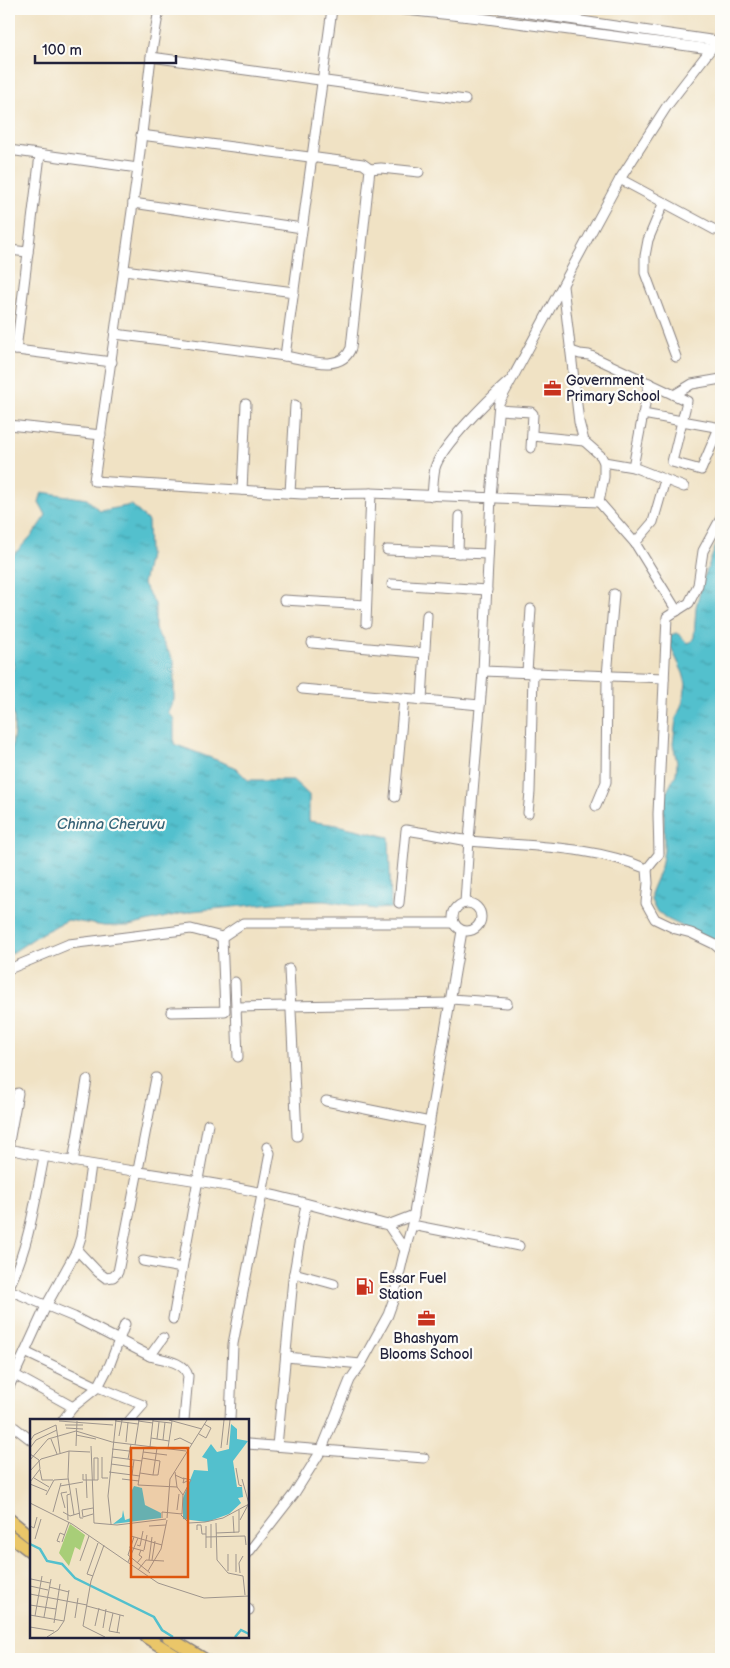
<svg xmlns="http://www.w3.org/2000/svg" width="730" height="1668" font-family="'Balsamiq Sans',sans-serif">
<defs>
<pattern id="water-ripples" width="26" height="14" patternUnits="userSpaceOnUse" patternTransform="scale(1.25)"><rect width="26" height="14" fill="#53c0cd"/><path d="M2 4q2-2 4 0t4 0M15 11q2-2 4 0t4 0" fill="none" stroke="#449ca8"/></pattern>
</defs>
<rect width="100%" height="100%" fill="#fdfcf7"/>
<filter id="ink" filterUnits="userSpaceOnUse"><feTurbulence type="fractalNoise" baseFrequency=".02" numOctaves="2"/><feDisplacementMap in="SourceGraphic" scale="10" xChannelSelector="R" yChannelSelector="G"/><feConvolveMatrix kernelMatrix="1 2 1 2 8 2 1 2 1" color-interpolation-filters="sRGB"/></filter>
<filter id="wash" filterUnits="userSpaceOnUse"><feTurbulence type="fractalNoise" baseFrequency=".0096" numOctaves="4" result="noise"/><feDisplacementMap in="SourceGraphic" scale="20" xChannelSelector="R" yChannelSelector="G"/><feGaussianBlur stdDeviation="1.12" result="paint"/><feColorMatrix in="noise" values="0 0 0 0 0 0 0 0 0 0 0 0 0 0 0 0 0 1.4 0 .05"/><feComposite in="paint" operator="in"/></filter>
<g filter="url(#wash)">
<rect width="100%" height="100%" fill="#f0e2c4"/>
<g fill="url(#water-ripples)" stroke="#3a7184">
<path d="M42 492 87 499 100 511 132 505 148 521 149 555 143 584 155 604V629L174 661V700L168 712 174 719V744L235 767 248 780H293L309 795V821L337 825 389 837 391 908 375 909 325 901H293L192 911 129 926H104L68 920 42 933 9 955V765L14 732V719L9 694V681L14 666 9 650V560L33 534 46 515 39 502Z"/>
<path d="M721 532V945L667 919 655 909 651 900V891L661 867 664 850V797L676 774 677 763 673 744 676 719 683 701 686 684 683 673 670 645 671 635 676 633 680 635 687 643 691 642 694 637 696 607 703 580Z"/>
</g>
</g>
<g filter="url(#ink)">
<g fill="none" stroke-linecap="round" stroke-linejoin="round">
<defs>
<g id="minor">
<path d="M159 9 151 57 138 168 94 481 302 494 371 493 599 502"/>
<path d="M396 9 480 18 710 49"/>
<path d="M500 9 717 41"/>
<path d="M151 57 465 100"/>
<path d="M141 135 363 164 370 169 351 348C341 374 305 359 285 356"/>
<path d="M9 150 138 168"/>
<path d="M370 169 381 168 419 172"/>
<path d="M620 179 715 230"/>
<path d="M664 202 648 240 645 256V273L676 357"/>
<path d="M133 203 302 228"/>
<path d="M9 250 28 252"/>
<path d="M124 270 294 292"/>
<path d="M563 286 579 422 584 441 601 456 604 462V477L599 502 635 543 677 611"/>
<path d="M115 334 285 356 332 9"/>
<path d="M9 349 112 362"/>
<path d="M16 350 40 155"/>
<path d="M571 351 580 354 589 355 687 401 672 462 701 470 719 428"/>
<path d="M674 395 692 384 721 379"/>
<path d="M499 410 531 412 533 414 531 448"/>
<path d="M643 414 721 428"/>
<path d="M9 425 101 435"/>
<path d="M533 436 584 441"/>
<path d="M604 462 633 467 684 487"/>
<path d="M633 467 649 383"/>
<path d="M242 490 246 404"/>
<path d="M290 493 295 405"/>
<path d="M432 496C433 487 433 477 435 468 441 446 490 398 508 382"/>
<path d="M635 543 653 522 665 480"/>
<path d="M387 550 488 554"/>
<path d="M458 553 459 516"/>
<path d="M392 584 487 590"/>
<path d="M284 600 366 605"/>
<path d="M366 623 371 493"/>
<path d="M312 643 425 653"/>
<path d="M483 671 664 678"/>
<path d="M527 672 531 609"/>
<path d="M302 689 480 705"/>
<path d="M422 700 427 615"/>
<path d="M395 797 404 698"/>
<path d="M596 806 606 782 607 676 614 594"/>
<path d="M528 813 530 792 533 673"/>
<path d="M647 869 648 883 646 903 655 919 676 929 691 933 714 944 721 950"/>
<circle cx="467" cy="917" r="14"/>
<path d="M399 903 406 830C428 833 449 838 470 841 530 847 592 845 647 869L659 854 658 814 667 617 689 603 698 585 703 551 721 518"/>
<path d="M465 903 469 840 483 671 491 497 499 403 620 179 667 106 721 36"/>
<path d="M9 969 69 944 191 929 222 937 243 923H454"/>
<path d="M289 969 297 1136"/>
<path d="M235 982 238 1057"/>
<path d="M451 999 507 1003"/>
<path d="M237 1007 450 1003"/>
<path d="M171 1012 225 1011 222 937"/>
<path d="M326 1101 430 1122"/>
<path d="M9 1142 18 1093"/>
<path d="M9 1149C93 1168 179 1175 263 1193 305 1202 346 1215 388 1225L405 1250"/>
<path d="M73 1162 87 1080"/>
<path d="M388 1225 414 1215"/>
<path d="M412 1225 519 1246"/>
<path d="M77 1250 98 1272 106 1278 113 1277 118 1272 156 1078"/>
<path d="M143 1261 182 1268"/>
<path d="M294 1273 334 1284"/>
<path d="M9 1287C29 1246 35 1201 44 1157"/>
<path d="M9 1290 74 1317 150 1356 163 1338"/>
<path d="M173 1319 208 1124"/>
<path d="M125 1324 110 1364 98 1387 143 1405 130 1420"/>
<path d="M25 1352 98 1387 73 1407 63 1420"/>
<path d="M150 1356C164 1360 184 1361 188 1376L184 1420"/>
<path d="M286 1357 361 1364"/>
<path d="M15 1375 73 1407"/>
<path d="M9 1387 46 1306 77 1250 81 1237 91 1165"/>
<path d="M230 1420 233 1344 270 1153 267 1147"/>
<path d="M9 1423 31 1440"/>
<path d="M248 1444 424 1458"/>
<path d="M277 1446 293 1279 306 1204"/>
<path d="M248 1553 294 1494 321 1451 350 1380 361 1364 388 1315 393 1301 403 1258 412 1225 462 931"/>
<path d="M248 1609 249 1610"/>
</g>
<g id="major">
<path d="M9 1519 31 1537"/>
<path d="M9 1535 31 1552"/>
<path d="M146 1637 181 1659"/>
<path d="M168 1637 204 1659"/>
</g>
</defs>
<use href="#minor" stroke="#898280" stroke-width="11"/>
<use href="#major" stroke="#898280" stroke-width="14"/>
<use href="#minor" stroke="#fff" stroke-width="9"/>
<use href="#major" stroke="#eac669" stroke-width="11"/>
</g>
</g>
<defs>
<symbol id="office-bare" viewBox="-9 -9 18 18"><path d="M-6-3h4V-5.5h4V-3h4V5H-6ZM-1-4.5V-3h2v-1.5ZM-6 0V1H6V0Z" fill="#c8321e" stroke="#fdfcf7" stroke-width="2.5" paint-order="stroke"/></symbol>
<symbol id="fuel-bare" viewBox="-9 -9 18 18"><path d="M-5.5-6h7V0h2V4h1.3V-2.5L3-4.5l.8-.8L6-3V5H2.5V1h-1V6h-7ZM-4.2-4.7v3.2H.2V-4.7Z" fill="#c8321e" stroke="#fdfcf7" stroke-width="2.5" paint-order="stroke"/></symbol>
</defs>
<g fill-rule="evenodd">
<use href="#office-bare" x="540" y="376" width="25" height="25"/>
<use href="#fuel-bare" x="352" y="1274" width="25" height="25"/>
<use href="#office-bare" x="414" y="1306" width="25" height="25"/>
</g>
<g text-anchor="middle" stroke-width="4.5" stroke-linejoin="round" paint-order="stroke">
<g font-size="14" fill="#22223b" stroke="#fdfcf7" text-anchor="start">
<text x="566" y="385">Government<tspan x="566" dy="16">Primary School</tspan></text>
<text x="379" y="1283">Essar Fuel<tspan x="379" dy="16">Station</tspan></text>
<text x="426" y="1343" text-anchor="middle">Bhashyam<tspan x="426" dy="16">Blooms School</tspan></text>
</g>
<g font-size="15" font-style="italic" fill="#366175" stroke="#fdfcf7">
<text x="111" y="829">Chinna Cheruvu</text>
</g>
</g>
<g transform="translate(30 1419)">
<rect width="219" height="219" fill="#f0e2c4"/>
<path d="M40 105 55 116 50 131 45 128 39 147 29 134Z" fill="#a8ce78"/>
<path d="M201 5 207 10V20L218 22 203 42 207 68H212L213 78 208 79 211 84 199 95 177 103 153 100V79L164 51 178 52 177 40 172 38 181 25 187 33 199 30ZM104 67 112 69 115 86 131 94V99L83 105 92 98 93 91 95 101 101 99 100 75Z" fill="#53c0cd"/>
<path fill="none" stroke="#53c0cd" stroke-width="2.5" d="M0 125 10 130 17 142 32 145 45 159 124 198 132 211 143 218M205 218 211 211 219 215"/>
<path fill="none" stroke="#9e958d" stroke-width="1" d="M139 1 172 10M29 2 83 6M85 2 108 5M108 2 123 4M123 2 141 4M35 6H53M36 9 53 10M169 15 176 19 181 9 174 5M46 16 66 20M89 17 92 1M121 19 139 22M21 20 27 35M127 20 129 3M133 21 135 3M144 21 150 19 162 25M0 22 4 16 26 6 30 34M96 23 98 3M105 26 109 1M197 26 200 1M46 27 47 2M61 27 64 104 87 106 136 100M114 28 108 66 147 68M120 28 123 1M0 29 6 21 27 11M138 29 142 2M191 29 194 1M82 30 99 32M39 32 38 58 44 96M113 33 137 36M0 35 9 41 10 50 0 63M72 38V59H78M82 38 112 42M112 39 130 42 128 56H123M98 40 101 25M0 41 18 20 46 12 82 23 156 32M81 45 103 48M206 49 209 66 212 67M10 51 12 61H23M0 52 11 40 39 32 60 33M79 53 110 57M145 53 147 68 153 76M110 54 123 56 127 29M53 55V61H64V39H68V61H64M56 55 57 79M102 56 104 41M145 56 154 60 153 64 157 62M4 59 19 68M92 60 109 62M212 60 219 85M0 65 17 72M30 67 53 63M46 69 50 99H53M16 76 24 61 38 60M0 84 42 105 128 164 174 179 219 177M35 89 31 74 37 73M147 91 149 75M23 93 31 64M33 93 40 97 50 94M63 95 53 98 52 91 63 89M151 96 159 104 175 103 193 99 219 85M203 97 204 114M132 99V93L152 95 153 76 161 61 153 59M137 99 140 60 177 1M38 101 37 76 40 75M210 101 218 86M186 104 187 141 198 154M81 105 78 77 86 1M181 105V129M0 107 4 109 7 98M119 107 136 106M176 107V129M167 111V106H171L172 115H176M186 114 209 113V91M101 117 132 126M104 118 98 136 120 154M176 118 215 117 216 126M5 120 11 100M30 123 27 122 30 114 35 116M32 123 39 103M74 126 61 162 53 207 75 218M107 126 110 127 113 112M99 128 114 132M114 131 117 116M198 135V152M206 135V153M119 141 122 118M122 141 125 122M50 142 59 117M98 143 108 119M107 144 112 138 109 136 111 131M108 151 116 141 134 142M118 152 131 130 137 101M198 154 213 157 215 176M210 154 209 144 213 137M63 157 57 155 68 124M1 160 20 164M0 167 18 171M19 168 39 173M0 175 57 186M0 186 26 190M57 187 94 197M83 194 79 212 90 214M0 196 34 202M5 197 12 157M14 198 21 160M45 199 48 179M24 204 30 165M65 207 69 189M0 208 24 212M73 209 76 190M87 214 90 196M17 218 28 211 34 202 39 171"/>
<path fill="#de560e" fill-opacity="0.15" stroke="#de560e" stroke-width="2.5" d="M101 29H158V158H101Z"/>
<rect width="219" height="219" fill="none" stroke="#22223b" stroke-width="2.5"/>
</g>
<rect width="730" height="1668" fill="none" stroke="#fdfcf7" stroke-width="30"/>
<path d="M35 55v8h141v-8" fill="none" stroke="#22223b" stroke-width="2.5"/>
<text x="42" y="55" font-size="15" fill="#22223b" stroke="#fdfcf7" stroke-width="4" paint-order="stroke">100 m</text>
</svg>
